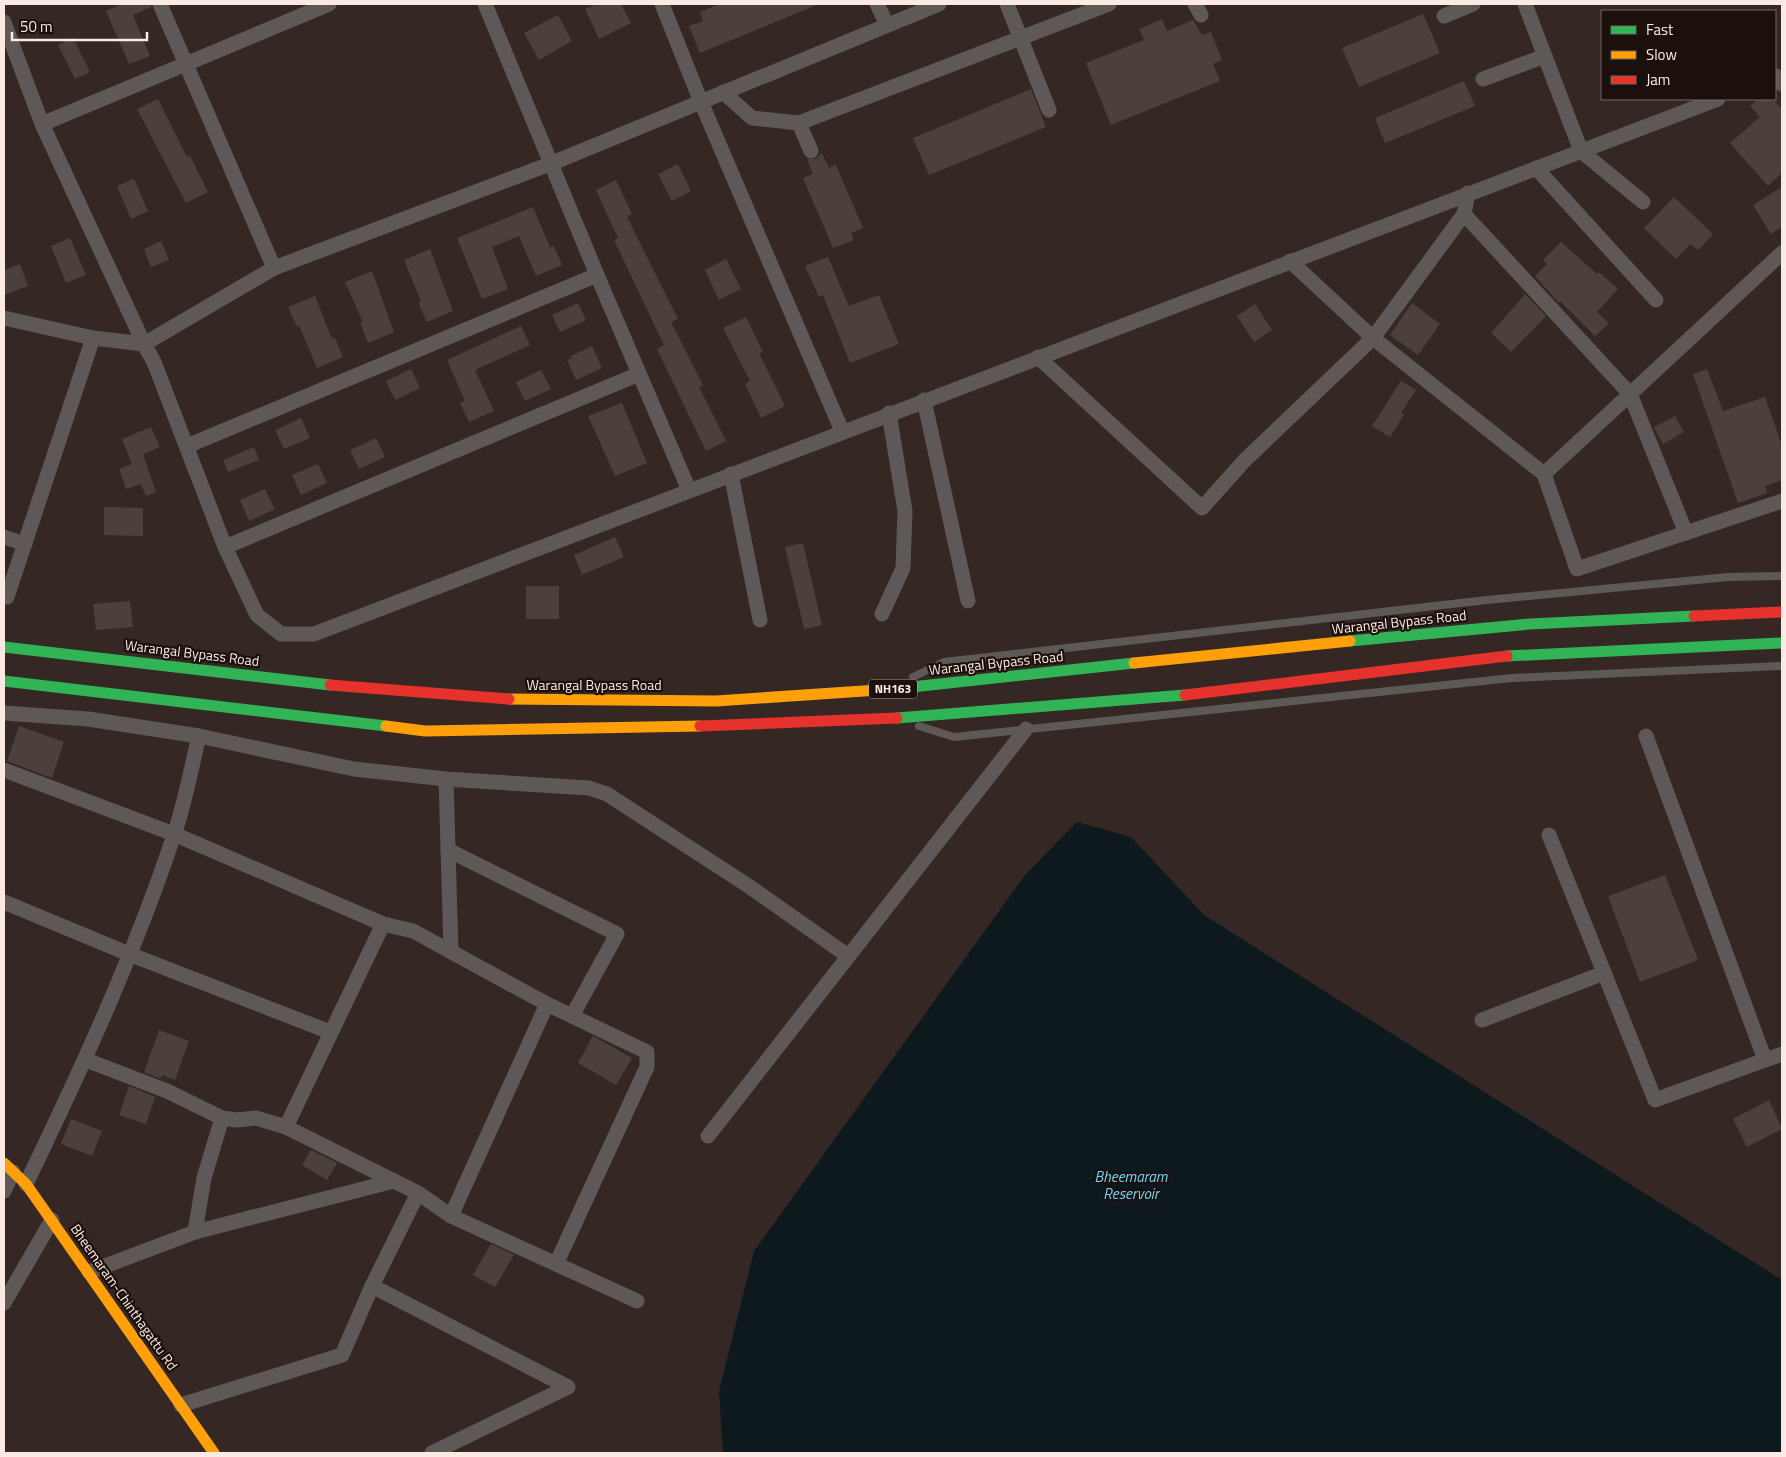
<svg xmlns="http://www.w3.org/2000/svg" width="1786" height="1457" font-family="'Titillium Web',sans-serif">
<rect width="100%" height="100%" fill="#352824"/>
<path fill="#0d191d" d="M1077 822 1131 837 1204 915 1782 1280V1453H723L719 1392 754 1251 1025 875Z"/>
<g fill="#4c403d">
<path d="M122 4H151V7L133 15 150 56 129 64 106 11Z"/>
<path d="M597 4H621L631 23 599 39 585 9Z"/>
<path d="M720 4H819L700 53 689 26 703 21 700 12Z"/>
<path d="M1423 14 1440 53 1359 87 1342 48Z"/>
<path d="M558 15 572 41 539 60 524 33Z"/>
<path d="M1162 19 1167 31 1193 20 1202 35 1211 32 1222 60 1213 64 1220 81 1111 125 1086 63 1144 40 1139 29Z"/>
<path d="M73 38 90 72 75 79 58 45Z"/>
<path d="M1464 81 1475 106 1385 143 1375 118Z"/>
<path d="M1031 89 1046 127 929 175 913 138Z"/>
<path d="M158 99 187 157 190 156 208 192 186 203 137 109Z"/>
<path d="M1758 99H1773L1782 109V173L1768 186 1730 143 1760 117 1750 106Z"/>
<path d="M822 153 829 168 836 165 863 228 851 233 854 240 833 248 803 178 813 174 807 159H815Z"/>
<path d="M678 164 691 191 672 201 658 174Z"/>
<path d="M134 179 148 211 131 219 117 186Z"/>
<path d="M616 180 632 214 627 217 678 319 671 322 703 385 699 387 726 441 706 451 657 349 664 345 614 240 618 238 596 190Z"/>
<path d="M1782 187V227L1771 234 1753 205Z"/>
<path d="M1674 197 1713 234 1698 250 1690 244 1676 259 1644 228Z"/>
<path d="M533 207 550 247 554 246 562 265 536 276 519 236 492 247 508 289 482 299 457 238Z"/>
<path d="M70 238 86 275 66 283 51 246Z"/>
<path d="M161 241 169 260 151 267 144 249Z"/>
<path d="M1561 242 1597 274 1599 272 1618 289 1597 312 1609 323 1595 336 1560 301 1559 303 1535 276 1547 264 1543 260Z"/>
<path d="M430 249 453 311 427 322 418 302 421 301 404 260Z"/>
<path d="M828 257 849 306 879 295 899 344 850 363 823 295 819 297 805 266Z"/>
<path d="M726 259 741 289 719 300 705 270Z"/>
<path d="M20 264 28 286 4 295V270Z"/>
<path d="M372 271 394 332 368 343 360 323 363 322 345 282Z"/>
<path d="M1525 294 1546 316 1511 352 1491 333Z"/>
<path d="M315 296 332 339 335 338 343 357 317 368 299 325 297 327 288 307Z"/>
<path d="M578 303 586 320 560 332 552 315Z"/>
<path d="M1412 303 1440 324 1418 355 1390 335Z"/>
<path d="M1255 304 1272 330 1254 342 1237 316Z"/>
<path d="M746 317 763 352 759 353 785 406 761 418 745 384 750 381 723 328Z"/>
<path d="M521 326 530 345 475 370 494 411 469 422 460 403 465 401 447 360Z"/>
<path d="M592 346 602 368 576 380 567 360 572 358 571 356Z"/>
<path d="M411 369 420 388 395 400 386 381Z"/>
<path d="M1707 369 1723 411 1765 397 1782 446V480L1765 486 1767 493 1738 503 1693 374Z"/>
<path d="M541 370 551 389 525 401 516 382Z"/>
<path d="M1401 381 1416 390 1401 413 1404 415 1390 437 1372 426Z"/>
<path d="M622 403 647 463 615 476 588 416Z"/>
<path d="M1675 416 1684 432 1663 444 1654 427Z"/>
<path d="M301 418 310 438 284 449 275 430Z"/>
<path d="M151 427 160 447 143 454 156 492 146 496 141 484 126 489 119 469 132 464 122 439Z"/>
<path d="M376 438 385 457 359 469 350 450Z"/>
<path d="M254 447 259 460 228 472 223 460Z"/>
<path d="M318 464 327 483 301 495 292 475Z"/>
<path d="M265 489 275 509 249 521 240 500Z"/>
<path d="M104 507 143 508V536L104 535Z"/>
<path d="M615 537 624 557 582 575 574 555Z"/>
<path d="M803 543 822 625 804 629 785 547Z"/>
<rect x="526" y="586" width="33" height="33"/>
<path d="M130 601 133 627 96 630 93 604Z"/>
<path d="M19 726 64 742 52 778 7 761Z"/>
<path d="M1665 875 1698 960 1640 982 1608 896Z"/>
<path d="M159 1030 189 1041 175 1080 162 1075 161 1079 144 1072Z"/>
<path d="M593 1036 632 1058 616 1085 578 1063Z"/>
<path d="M129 1086 155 1097 146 1124 119 1115Z"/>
<path d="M1769 1100 1782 1129 1747 1147 1733 1119Z"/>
<path d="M71 1119 102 1131 92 1156 61 1144Z"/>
<path d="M311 1150 337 1163 327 1180 302 1165Z"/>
<path d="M491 1244 514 1255 495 1287 473 1275Z"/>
</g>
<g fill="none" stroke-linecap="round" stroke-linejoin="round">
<g stroke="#5e5857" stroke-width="8">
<path d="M913 677 944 662 1487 600 1728 577 1782 576"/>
<path d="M919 726 954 737 1512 678 1782 666"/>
</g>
<g stroke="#5e5857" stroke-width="15">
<path d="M160 4 274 268"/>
<path d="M485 4 597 275 689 490"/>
<path d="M662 4 701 102 842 431"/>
<path d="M877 4 887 25"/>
<path d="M1007 4 1049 110"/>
<path d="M1195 4 1201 15"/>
<path d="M1525 4 1581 151 1643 202"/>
<path d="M1444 16 1473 4"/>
<path d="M4 22 42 124 144 344 154 362 225 547 257 615 281 634H314L1718 99"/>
<path d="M1776 76 1782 84"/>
<path d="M1483 79 1545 56"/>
<path d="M723 92 752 118 799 123 1109 4"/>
<path d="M799 123 811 151"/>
<path d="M42 124 329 4"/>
<path d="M1536 168 1656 300"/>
<path d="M1464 214 1630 394 1686 533"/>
<path d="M1290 261 1373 338 1544 474 1577 569 1782 501"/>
<path d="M4 318 93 338 144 344 274 268 550 164 939 4"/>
<path d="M1038 357 1202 508 1245 460 1373 338 1464 214 1468 193"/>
<path d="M924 400 968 601"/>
<path d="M187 446 597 275"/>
<path d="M731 474 760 620"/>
<path d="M1544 474 1782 253"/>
<path d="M4 537 25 544"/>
<path d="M225 547 639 374"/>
<path d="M7 597 93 338"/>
<path d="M882 614 903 568 905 511 889 413"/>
<path d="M4 713 88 719 199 736 354 769 446 779 589 788 607 794 750 887 848 956"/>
<path d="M1646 736 1765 1060 1782 1054"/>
<path d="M4 770 174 834 383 924 413 931 547 1004 647 1052V1067L556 1264"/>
<path d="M446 779 451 952"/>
<path d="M1549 835 1655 1100 1765 1060"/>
<path d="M448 850 617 934 572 1016"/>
<path d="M4 902 129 954 330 1032"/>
<path d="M1482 1020 1604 973"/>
<path d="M86 1060 167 1091 222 1118 237 1120 256 1118 286 1127 418 1193 451 1216 637 1301"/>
<path d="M286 1127 383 924"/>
<path d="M708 1136 1026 729"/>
<path d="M26 1184C81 1070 134 955 174 835 185 803 191 769 199 736"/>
<path d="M4 1191 13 1172"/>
<path d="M451 1216 547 1004"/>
<path d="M195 1232 204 1178 222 1118"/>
<path d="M89 1272 195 1232 394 1181"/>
<path d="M372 1286 568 1387 432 1453"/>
<path d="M4 1303 52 1220"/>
<path d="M181 1405 342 1355 372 1286 418 1193"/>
</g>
<g stroke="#30b455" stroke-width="11">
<path d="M1350 641 1530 624 1694 616"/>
<path d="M4 647 330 685"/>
<path d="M1507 656 1782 643"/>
<path d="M4 681 386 726"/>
<path d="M893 689 1134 663"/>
<path d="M897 718 1185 695"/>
</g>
<g stroke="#ff9f0a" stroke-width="11">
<path d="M1134 663 1350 641"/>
<path d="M509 699 716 701 893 689"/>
<path d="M386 726 425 731 700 726"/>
<path d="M4 1163 26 1184 214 1453"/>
</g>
<g stroke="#e5322d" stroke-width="11">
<path d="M1694 616 1782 612"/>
<path d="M330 685 509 699"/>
<path d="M1185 695 1507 656"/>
<path d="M700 726 897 718"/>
</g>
</g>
<g text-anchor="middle" stroke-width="4.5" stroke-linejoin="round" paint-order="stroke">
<rect fill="#1c100d" stroke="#b8a9a4" stroke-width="1" x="869" y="679.5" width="48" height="19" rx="4"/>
<g font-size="12" font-weight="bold" fill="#fbeae4">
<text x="893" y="693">NH163</text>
</g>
<g font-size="14" fill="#fbeae4" stroke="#1c100d">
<text transform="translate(1399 622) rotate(-6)" y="5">Warangal Bypass Road</text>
<text transform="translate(192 653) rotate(7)" y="5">Warangal Bypass Road</text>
<text transform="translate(996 663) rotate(-6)" y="5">Warangal Bypass Road</text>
<text x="594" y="690">Warangal Bypass Road</text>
<text transform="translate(124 1297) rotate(55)" y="5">Bheemaram-Chinthagattu Rd</text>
</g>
<g font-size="15" font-style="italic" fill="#6cd7fa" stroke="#1c100d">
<text x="1131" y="1182">Bheemaram<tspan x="1131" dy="17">Reservoir</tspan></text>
</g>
</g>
<rect width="1786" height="1457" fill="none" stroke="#fbeae4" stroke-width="10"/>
<rect x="1601" y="10" width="175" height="90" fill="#1c100d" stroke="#756763"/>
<rect x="1611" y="26" width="25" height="8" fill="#30b455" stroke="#756763"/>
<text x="1646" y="35" font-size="15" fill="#fbeae4">Fast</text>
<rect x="1611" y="51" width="25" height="8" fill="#ff9f0a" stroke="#756763"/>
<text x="1646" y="60" font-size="15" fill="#fbeae4">Slow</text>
<rect x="1611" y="76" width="25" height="8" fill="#e5322d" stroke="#756763"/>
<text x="1646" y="85" font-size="15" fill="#fbeae4">Jam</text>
<path d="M12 32v8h135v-8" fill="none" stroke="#fbeae4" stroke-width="2.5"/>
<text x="20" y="32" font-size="15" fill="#fbeae4" stroke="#1c100d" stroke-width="4" paint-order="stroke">50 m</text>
</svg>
